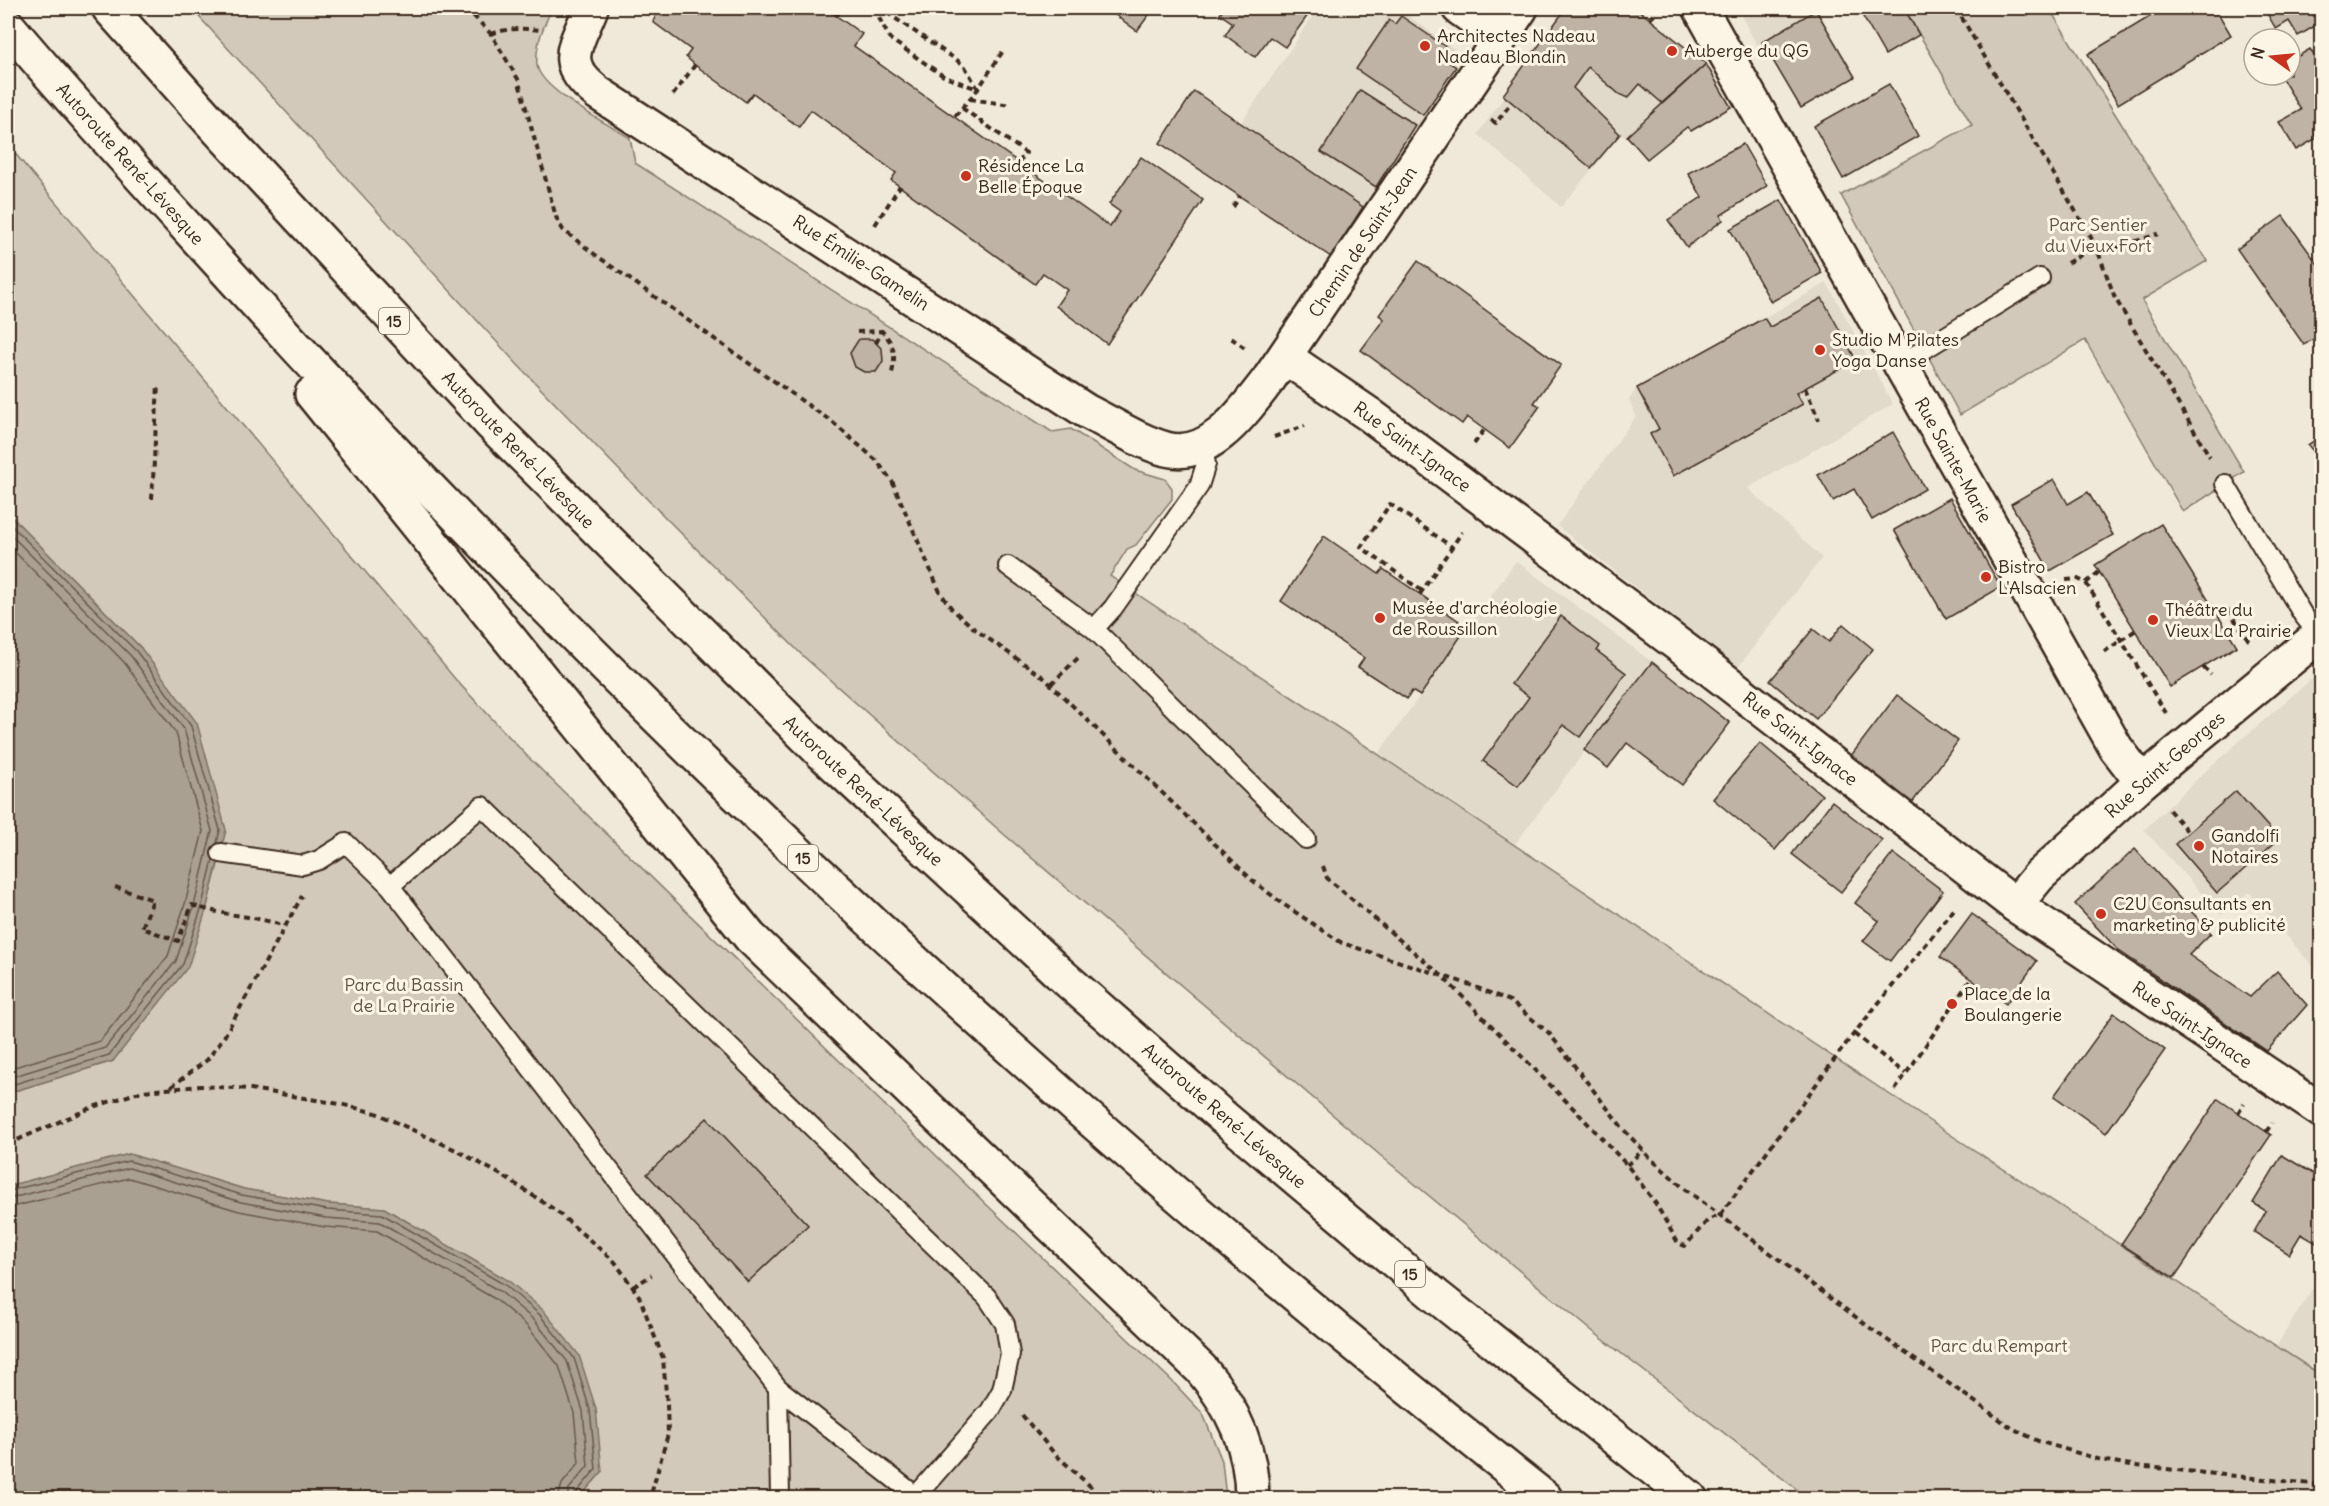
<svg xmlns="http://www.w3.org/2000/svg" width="2329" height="1506" font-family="Delius,sans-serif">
<rect width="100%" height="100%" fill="#f0e9d9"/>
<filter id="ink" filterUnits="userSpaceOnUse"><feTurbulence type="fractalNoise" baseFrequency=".0167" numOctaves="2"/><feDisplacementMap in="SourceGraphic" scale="12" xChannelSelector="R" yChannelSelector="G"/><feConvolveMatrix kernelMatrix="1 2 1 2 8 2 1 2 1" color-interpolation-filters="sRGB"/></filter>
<g filter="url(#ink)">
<g fill="#e1d9c9">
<path d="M1318 8H1397L1460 53 1456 67 1378 188 1363 207 1241 123Z"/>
<path d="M1566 8H1636L1706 64 1627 136 1620 135 1561 207 1478 134Z"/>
<path d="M1737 8H1820L1757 45Z"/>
<path d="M1827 283 1893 404 1748 488 1822 558 1738 667 1557 526 1636 416 1629 400 1637 388Z"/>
<path d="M1516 561 1652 662 1515 844 1379 753Z"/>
<path d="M2321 671V976L2249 892 2221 915 2144 830 2212 765Z"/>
<path d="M2321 1275V1375L2277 1345Z"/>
</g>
<g fill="#d2c9ba" stroke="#867a6c" stroke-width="1.5">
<path d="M191 8H552C544 26 535 44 537 65 540 90 608 124 630 138L635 163 1052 432 1071 429 1135 470 1165 479 1172 488V499L1136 545 1127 549 1110 576 1928 1120 2321 1375V1498H1808L1591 1330 1381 1156 999 830 803 656 649 501 517 364Z"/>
<path d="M1904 8H2049L2207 261 2142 300 2244 472 2183 512 2085 340 1960 415 1841 195 1972 125Z"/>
<path d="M8 145 456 680 526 755 987 1205 1171 1380 1203 1414 1222 1461 1226 1498H579L602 1472 509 1281 384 1208 328 1204 244 1189 129 1154 8 1186V1093L113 1061 206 910 221 853 141 648 8 513Z"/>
</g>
<g fill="#aaa091" stroke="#7e7163" stroke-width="1.5">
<path d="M8 513 141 648 197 723 226 830 206 910 188 967 113 1061 8 1093Z"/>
<path d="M129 1154 244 1189 328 1204 384 1208 509 1281 543 1310 579 1355 596 1409 602 1472 579 1498H8V1186Z"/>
</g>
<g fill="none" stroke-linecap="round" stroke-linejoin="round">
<g stroke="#67594c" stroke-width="1.5">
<path d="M8 522 137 652 191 726 220 830 217 843"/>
<path d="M8 532 131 656 184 729 212 831 194 906 176 961 105 1048 8 1078"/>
<path d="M8 545 124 662 176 733 203 831 185 904 168 956 100 1041 8 1069"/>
<path d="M8 1086 109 1055 183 964 201 909 213 860"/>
<path d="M8 1191 129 1161 242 1195 327 1210 382 1214 505 1285 539 1314 574 1358 590 1410 596 1469 576 1493 575 1498"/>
<path d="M8 1199 129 1168 241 1202 326 1218 380 1222 501 1292 534 1320 567 1361 583 1411 588 1466 569 1489 567 1498"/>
<path d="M8 1208 129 1178 239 1211 325 1227 377 1231 495 1299 527 1326 559 1366 574 1413 579 1463 562 1484 558 1498"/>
</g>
</g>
<g fill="#beb3a4" stroke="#3b2a1e" stroke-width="1.5">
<path d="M659 8H825L862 34 854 46 1110 227 1120 212 1109 204 1141 157 1203 200 1107 344 1056 306 1067 290 1043 273 1035 284 891 180 896 173 811 110 799 127 753 93 746 102 695 65 686 57 691 50 653 22Z"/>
<path d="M1117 8H1154L1137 31 1113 13Z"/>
<path d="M1224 8H1313L1285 47 1270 37 1255 57 1225 35 1233 23 1220 14Z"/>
<path d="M1566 8H1636L1706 64 1662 103 1640 84 1628 98 1619 94 1588 67 1573 88 1620 134 1591 168 1503 95Z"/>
<path d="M1858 8H1904L1919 35 1885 55Z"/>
<path d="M2164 8H2215L2231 35 2118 104 2088 54Z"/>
<path d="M2264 8H2322V22L2298 36 2289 21 2276 29Z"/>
<path d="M1816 10 1855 77 1801 108 1762 42Z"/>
<path d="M1401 16 1446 47 1440 56 1456 67 1423 115 1356 69 1389 20 1395 24Z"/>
<path d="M2310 49 2317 60 2322 57V135L2296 150 2279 122 2301 110 2280 75H2290V61Z"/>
<path d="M1706 64 1731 107 1691 131 1687 127 1647 159 1627 136Z"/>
<path d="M1889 84 1918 136 1843 179 1814 126Z"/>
<path d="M1360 90 1415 125 1376 187 1321 152Z"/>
<path d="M1194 91 1363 207 1331 257 1160 143Z"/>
<path d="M1743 144 1767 186 1721 215 1723 220 1687 247 1668 220 1702 197 1688 173Z"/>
<path d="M1781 200 1822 273 1771 302 1730 229Z"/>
<path d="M2283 216 2322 270V333L2304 345 2237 249Z"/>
<path d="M1418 261 1561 365 1534 403 1540 406 1510 448 1467 417 1462 424 1361 350 1384 319 1379 315Z"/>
<path d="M1822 298 1856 360 1796 393 1803 404 1673 476 1650 434 1659 429 1637 388 1764 318 1770 327Z"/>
<path d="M859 339H872L882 349 883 361 876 372H864L855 367 850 353Z"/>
<path d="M1893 432 1925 489 1872 520 1854 489 1833 501 1818 475Z"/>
<path d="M2322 435V462L2308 445Z"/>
<path d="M2054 479 2068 504 2088 492 2113 535 2050 571 2011 504Z"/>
<path d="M1950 498 2001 587 1946 619 1894 530Z"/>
<path d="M2161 524 2237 646 2170 687 2095 565Z"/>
<path d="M1324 536 1379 574 1383 569 1459 621 1454 628 1463 633 1420 696 1412 691 1407 699 1358 667 1364 658 1281 601Z"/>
<path d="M1561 616 1600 646 1597 651 1626 673 1580 737 1563 725 1518 786 1483 761 1529 697 1511 684Z"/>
<path d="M1843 624 1873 649 1816 719 1770 681 1813 629 1829 642Z"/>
<path d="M1652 662 1730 723 1682 785 1627 743 1608 768 1584 750Z"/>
<path d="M1897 695 1958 741 1912 803 1850 757Z"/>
<path d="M1760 743 1822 795 1775 850 1713 799Z"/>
<path d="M2236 791 2279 839 2217 893 2175 844Z"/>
<path d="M1832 801 1882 840 1841 892 1792 854Z"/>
<path d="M2135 849 2211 933 2189 955 2250 997 2277 971 2307 1005 2267 1051 2119 951 2075 904Z"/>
<path d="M1893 853 1943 891 1890 961 1863 941 1879 921 1855 903Z"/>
<path d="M1972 914 2037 961 2006 1004 1940 957Z"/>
<path d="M2114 1013 2165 1050 2106 1133 2054 1096Z"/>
<path d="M2218 1099 2271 1135 2174 1278 2121 1244Z"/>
<path d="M707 1118 808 1225 748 1282 647 1174Z"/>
<path d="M2282 1155 2322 1179V1243L2320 1245 2301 1234 2289 1254 2254 1232 2266 1211 2253 1203Z"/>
</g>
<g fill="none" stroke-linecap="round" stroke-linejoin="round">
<defs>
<g id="lane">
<path d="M1899 365 2040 278"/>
<path d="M2225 484 2303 615 2319 635"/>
<path d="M1008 566 1094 629 1306 839"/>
<path d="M1094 629 1113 608 1199 486 1206 464 1202 445"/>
<path d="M221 853 303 865 319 860 346 843 390 886 778 1388 916 1496 990 1411 1002 1390 1010 1354 1005 1324 987 1297 482 806 390 886"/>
<path d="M778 1388 780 1498"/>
</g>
<g id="street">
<path d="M591 8C576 47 558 62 598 93L1086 411C1112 424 1138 441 1166 449 1211 461 1246 408 1269 379L1521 8"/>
<path d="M1459 8 1500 37"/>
<path d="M1700 8 2116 748 2142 782"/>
<path d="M1285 357 1370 415 1692 655 2015 905 2322 1111"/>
<path d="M2015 905 2039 876 2142 782 2322 633"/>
</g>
<g id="highway">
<path d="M109 8 209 120 492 425 823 754 1059 973 1222 1116 1436 1296 1690 1498"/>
<path d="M8 26C84 116 164 202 243 289 643 727 1080 1131 1545 1498"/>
<path d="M312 394 750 937 1201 1369C1233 1407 1252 1448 1252 1498"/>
</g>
</defs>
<use href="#lane" stroke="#3b2a1e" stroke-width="22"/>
<use href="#street" stroke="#3b2a1e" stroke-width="38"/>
<use href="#highway" stroke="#3b2a1e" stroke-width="38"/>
<g stroke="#3b2a1e" stroke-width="4" stroke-dasharray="6 4.5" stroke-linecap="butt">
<path d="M466 8 491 34 518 79 556 217 563 230 597 256 832 422 876 460 892 481 940 592 952 609 976 630 1043 677 1252 880 1283 904 1342 943 1465 983 1510 1001 1549 1033 1625 1131 1651 1159 1685 1189 1873 1330 2012 1428 2038 1441 2101 1460 2137 1466 2322 1485"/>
<path d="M874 8 890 39 945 77 978 89 964 65 880 8"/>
<path d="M1956 8 2096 246 2115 298 2210 457"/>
<path d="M836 16 843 8"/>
<path d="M1650 19 1656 13"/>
<path d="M491 34C507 28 524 28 540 30"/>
<path d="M673 95 695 65"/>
<path d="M970 99 1011 105"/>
<path d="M962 108 1026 153 1019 162"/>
<path d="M955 116 978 89 1003 51"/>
<path d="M1491 120 1496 123 1512 102"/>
<path d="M1233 207 1240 196"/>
<path d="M875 225 900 186"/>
<path d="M2067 263 2096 246 2118 247 2158 234"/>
<path d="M857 332 883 331"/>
<path d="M1231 338 1245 348"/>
<path d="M876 343 882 331C895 345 896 355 892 373"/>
<path d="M1805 388 1819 420"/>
<path d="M1274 437 1305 426"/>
<path d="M1474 444 1484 430"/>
<path d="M152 499 158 384"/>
<path d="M2066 580 2078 579 2086 583 2099 572"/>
<path d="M2086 583 2166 713"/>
<path d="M1422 591 1361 547 1390 504 1452 547"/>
<path d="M1420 594 1462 532"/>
<path d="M2219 616 2228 610 2250 642"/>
<path d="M2104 652 2136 630"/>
<path d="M2203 667 2211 675"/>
<path d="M1051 684 1078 658"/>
<path d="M2169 810 2188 832"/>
<path d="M1323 866 1327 878 1442 976 1576 1111 1627 1165 1656 1204 1678 1243 1685 1246 1708 1220 1721 1214 1848 1041 1956 907"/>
<path d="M115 887 153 900 142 928 178 941 192 905C222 916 254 915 284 926"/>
<path d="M1854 1034 1906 1074"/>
<path d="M171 1087 207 1060 224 1037 302 896"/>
<path d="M1895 1090 1971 979"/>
<path d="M2238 1113 2244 1103"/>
<path d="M2266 1132 2272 1123"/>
<path d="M8 1144 93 1107 143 1091 201 1086 251 1089 340 1104 376 1113 456 1150 503 1176 555 1210 615 1262 639 1296 663 1358 667 1405 668 1434 650 1498"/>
<path d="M1627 1165 1643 1150"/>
<path d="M633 1287 652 1275"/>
<path d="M1022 1415 1054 1453 1091 1487 1096 1498"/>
</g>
<use href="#lane" stroke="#fcf5e5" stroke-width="18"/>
<use href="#street" stroke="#fcf5e5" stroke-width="33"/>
<use href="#highway" stroke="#fcf5e5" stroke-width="33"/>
</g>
</g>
<g fill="#c8321e" stroke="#fcf5e5" stroke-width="2">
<circle cx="1425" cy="46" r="6"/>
<circle cx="1672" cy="51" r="6"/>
<circle cx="966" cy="176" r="6"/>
<circle cx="1820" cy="350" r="6"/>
<circle cx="1986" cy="577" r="6"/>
<circle cx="1380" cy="618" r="6"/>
<circle cx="2153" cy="620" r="6"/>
<circle cx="2199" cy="846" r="6"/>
<circle cx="2101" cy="914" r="6"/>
<circle cx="1952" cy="1004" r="6"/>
</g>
<g text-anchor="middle" stroke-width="6" stroke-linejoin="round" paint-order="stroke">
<g fill="#fcf5e5" stroke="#75675a" stroke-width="1.5">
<rect x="379" y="308" width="30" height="26" rx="4.5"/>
<rect x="788" y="845" width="30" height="26" rx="4.5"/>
<rect x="1395" y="1261" width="30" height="26" rx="4.5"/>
</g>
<g font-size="16" font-weight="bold" fill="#3b2a1e">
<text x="394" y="327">15</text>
<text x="803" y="864">15</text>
<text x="1410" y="1280">15</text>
</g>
<g font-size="18" fill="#3b2a1e" stroke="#fcf5e5" text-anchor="start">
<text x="1437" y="42">Architectes Nadeau<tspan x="1437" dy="21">Nadeau Blondin</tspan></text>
<text x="1684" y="57">Auberge du QG</text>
<text x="978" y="172">Résidence La<tspan x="978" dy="21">Belle Époque</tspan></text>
<text x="1832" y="346">Studio M Pilates<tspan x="1832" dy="21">Yoga Danse</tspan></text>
<text x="1998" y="573">Bistro<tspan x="1998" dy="21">L'Alsacien</tspan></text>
<text x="1392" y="614">Musée d'archéologie<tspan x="1392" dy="21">de Roussillon</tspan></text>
<text x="2165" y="616">Théâtre du<tspan x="2165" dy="21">Vieux La Prairie</tspan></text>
<text x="2211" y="842">Gandolfi<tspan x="2211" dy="21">Notaires</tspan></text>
<text x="2113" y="910">C2U Consultants en<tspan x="2113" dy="21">marketing &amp; publicité</tspan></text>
<text x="1964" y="1000">Place de la<tspan x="1964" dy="21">Boulangerie</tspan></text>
</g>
<g font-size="18" fill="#3b2a1e" stroke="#fcf5e5">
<text transform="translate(130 164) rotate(48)" y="6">Autoroute René-Lévesque</text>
<text transform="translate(1363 242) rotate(-56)" y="6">Chemin de Saint-Jean</text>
<text transform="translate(861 263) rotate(33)" y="6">Rue Émilie-Gamelin</text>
<text transform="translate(1412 447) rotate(36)" y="6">Rue Saint-Ignace</text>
<text transform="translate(518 450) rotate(46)" y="6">Autoroute René-Lévesque</text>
<text transform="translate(1953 460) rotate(61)" y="6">Rue Sainte-Marie</text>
<text transform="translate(1800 739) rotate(38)" y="6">Rue Saint-Ignace</text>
<text transform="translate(2165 765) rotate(-41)" y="6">Rue Saint-Georges</text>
<text transform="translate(863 791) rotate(43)" y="6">Autoroute René-Lévesque</text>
<text transform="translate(2192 1025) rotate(34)" y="6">Rue Saint-Ignace</text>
<text transform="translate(1224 1116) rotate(41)" y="6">Autoroute René-Lévesque</text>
</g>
<g font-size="18" fill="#615245" stroke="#fcf5e5">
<text x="2098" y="231">Parc Sentier<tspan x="2098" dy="21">du Vieux Fort</tspan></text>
<text x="404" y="991">Parc du Bassin<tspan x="404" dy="21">de La Prairie</tspan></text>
<text x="1999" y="1352">Parc du Rempart</text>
</g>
</g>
<rect width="2329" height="1506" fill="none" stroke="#fcf5e5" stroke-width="30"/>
<rect x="15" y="15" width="2299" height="1476" fill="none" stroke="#3b2a1e" stroke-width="2" filter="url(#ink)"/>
<g transform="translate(2272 57) rotate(285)"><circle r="28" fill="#fcf5e5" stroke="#afa495" stroke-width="1.5"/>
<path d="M0-4.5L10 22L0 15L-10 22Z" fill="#c8321e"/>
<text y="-9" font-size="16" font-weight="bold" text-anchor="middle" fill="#3b2a1e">N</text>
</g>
</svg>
